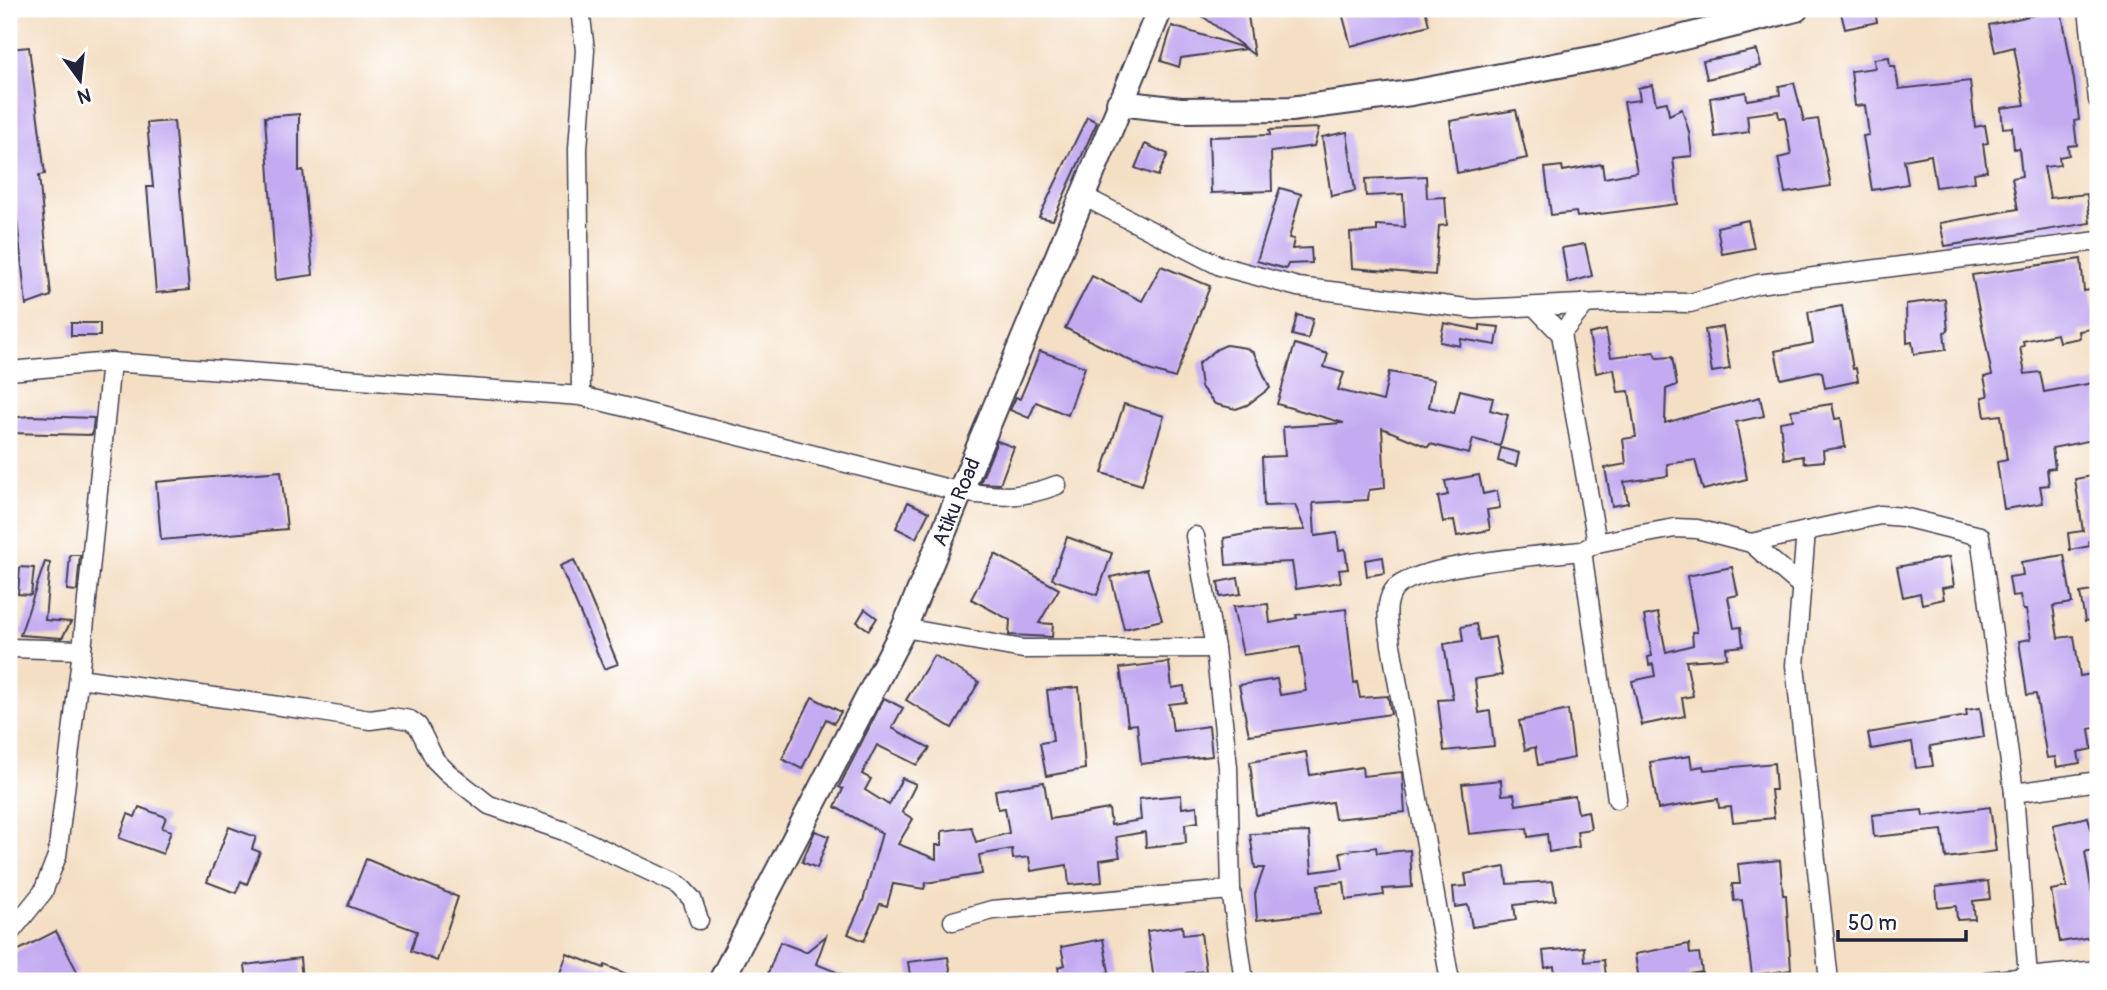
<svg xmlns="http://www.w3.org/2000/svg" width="2107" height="990" font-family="Pangolin,sans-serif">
<rect width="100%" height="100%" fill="#fff"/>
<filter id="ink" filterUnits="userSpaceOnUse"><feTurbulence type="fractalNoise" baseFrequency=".0143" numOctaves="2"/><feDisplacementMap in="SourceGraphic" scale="14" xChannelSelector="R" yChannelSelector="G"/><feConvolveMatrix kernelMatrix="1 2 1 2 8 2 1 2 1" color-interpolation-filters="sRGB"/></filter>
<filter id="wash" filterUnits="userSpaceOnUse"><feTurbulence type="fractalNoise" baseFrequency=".00686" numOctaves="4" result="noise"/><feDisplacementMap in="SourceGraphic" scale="28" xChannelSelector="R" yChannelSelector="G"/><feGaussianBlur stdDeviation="1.57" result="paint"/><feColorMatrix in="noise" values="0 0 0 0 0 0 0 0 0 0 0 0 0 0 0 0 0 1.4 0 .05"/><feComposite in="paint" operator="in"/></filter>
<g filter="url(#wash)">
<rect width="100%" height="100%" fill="#f4dfc4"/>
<g id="blocks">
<g fill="#c3aaf1">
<path d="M1193 9H1247L1254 55 1246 49 1181 58 1179 67 1161 61 1172 26 1245 48Z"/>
<path d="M1341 9H1425L1429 25 1351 46Z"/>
<path d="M1862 9H1874L1877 22 1845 29 1841 13Z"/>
<path d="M2061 9 2074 80 2079 120 2074 121 2077 145 2068 146 2069 155 2059 157 2060 165 2044 167 2050 198 2087 194 2090 223 1945 246 1940 223 2018 209 2012 178 2022 176 2019 148 2014 149 2012 127 2003 128 2001 108 2025 105 2014 47 1995 52 1989 25Z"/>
<path d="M29 47 45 174 39 175 51 296 26 305 9 143V49Z"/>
<path d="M1757 50 1761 66 1707 79 1703 61Z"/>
<path d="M1889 57 1890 66H1895L1899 89 1970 81 1975 127 1985 125 1988 143 1983 144 1987 171 1974 173 1975 182 1936 187 1931 155 1904 160 1908 184 1872 190 1863 136 1869 135 1865 105 1855 106 1851 71 1875 68 1874 59Z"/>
<path d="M1794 83 1804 121 1818 119 1831 186 1785 193 1778 158 1791 155 1785 117 1779 118 1778 111 1747 115 1749 132 1715 137 1710 98 1746 92 1747 100 1780 95 1779 86Z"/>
<path d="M1652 85 1656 104 1667 102 1669 115 1682 109 1689 132 1692 156 1673 158 1678 204 1577 217 1576 212 1551 215 1545 168 1562 166 1563 171 1602 164 1604 178 1637 172 1624 102 1640 100 1638 88Z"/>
<path d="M1516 110 1527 158 1457 173 1450 121Z"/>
<path d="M299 114V171L303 170 313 275 276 280 265 117Z"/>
<path d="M1087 117 1097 122 1053 220 1039 217Z"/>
<path d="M174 121 189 290 156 293 147 187H153L147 123Z"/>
<path d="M1319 128 1314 146 1271 152 1272 191 1211 193 1209 137 1270 135 1269 130Z"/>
<path d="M1347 132 1355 191 1331 196 1322 137Z"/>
<path d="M1145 144 1168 154 1158 176 1135 168Z"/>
<path d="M1426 176 1427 198 1445 197 1447 225 1439 226 1435 275 1352 268 1350 233 1377 231V225L1405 227 1403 194 1366 196 1365 179Z"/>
<path d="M1280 188 1301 194 1289 238 1294 239 1292 249 1311 248 1312 263 1288 264 1286 269 1257 261Z"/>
<path d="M1748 220 1754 248 1722 254 1717 227Z"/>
<path d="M1585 244 1592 276 1568 283 1562 248Z"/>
<path d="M2081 259 2084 291 2090 290 2097 328 2079 331 2080 338 2059 342 2057 334 2023 341 2024 346 2020 347 2025 374 2040 372 2044 392 2098 382V439L2052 448 2055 468 2047 469 2049 485 2040 486 2043 503 2004 509 1997 462 2007 460 2001 415 1985 417 1982 397 1988 396 1984 377 1992 375 1972 275Z"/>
<path d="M1161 266 1210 286 1175 378 1149 370 1065 328 1092 276 1142 301Z"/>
<path d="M1945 299 1948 331 1944 332 1946 350 1914 354 1912 342 1907 343 1906 304Z"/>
<path d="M1842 306 1853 369 1856 368 1858 381 1825 388 1822 372 1818 371 1781 379 1775 351 1813 343 1808 312Z"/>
<path d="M1297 315 1313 319 1308 339 1292 335Z"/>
<rect x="71" y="323" width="29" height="13"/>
<path d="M1444 323 1480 330V325L1499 327 1496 345 1461 339 1460 346 1440 342Z"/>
<path d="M1723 327 1730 369 1712 372 1705 330Z"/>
<path d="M1606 330 1611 357 1654 352 1657 358 1672 357 1677 385 1666 389 1665 423 1760 397 1764 416 1736 422 1747 479 1703 490 1695 460 1667 464 1668 476 1624 482 1628 503 1612 506 1605 468 1626 464 1623 439 1636 437 1629 391 1618 392 1614 369 1596 373 1589 334Z"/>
<path d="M1295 344 1328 354 1324 367 1344 373 1338 390 1383 401 1389 372 1434 380 1429 407 1454 413 1460 390 1493 398 1490 410 1508 415 1500 446 1473 439 1469 454 1430 444 1428 447 1382 428 1385 488 1369 490 1368 500 1313 503 1315 536 1337 533 1339 550 1345 549 1348 569 1339 570 1341 582 1296 589 1292 562 1226 565 1224 538 1256 532 1305 530 1295 505 1264 506 1262 457 1285 456 1283 427 1344 423 1277 404Z"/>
<path d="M1226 345 1246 348 1254 353 1270 388 1247 405 1236 409 1215 404 1201 387 1198 364 1217 349Z"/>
<path d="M1040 351 1085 367 1068 415 1036 402 1029 418 1010 410 1016 397 1020 399Z"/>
<path d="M1124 404 1164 416 1142 485 1102 473Z"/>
<path d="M1832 404 1835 419 1841 418 1845 447 1823 450 1824 461 1804 463 1803 456 1784 459 1780 422 1793 420 1791 410Z"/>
<path d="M30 416 94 418 92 435 9 433V418Z"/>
<path d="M997 441 1014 447 1000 484 980 483Z"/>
<path d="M1501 448 1519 453 1516 466 1498 461Z"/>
<path d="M281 471 287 529 161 540 156 482Z"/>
<path d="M1479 475 1483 494 1497 491 1500 508 1487 510 1490 530 1457 536 1454 520 1443 522 1438 497 1448 495 1445 481Z"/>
<path d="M2092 476 2094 487 2098 486V540L2089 541 2090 546 2070 550 2068 533 2083 531 2075 479Z"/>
<path d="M908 502 929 512 916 538 896 528Z"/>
<path d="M1067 537 1112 553 1097 595 1052 579Z"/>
<path d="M995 554 1059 589 1039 623 1053 624 1052 637 1009 635 1010 620 971 599Z"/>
<path d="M70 555H80L77 591 67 590Z"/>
<path d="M2064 555 2072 603 2053 606 2058 638 2074 636 2080 676 2098 673V727L2089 729 2092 749 2078 752 2080 763 2057 767 2055 757 2047 758 2036 694 2027 695 2019 641 2031 639 2026 610H2023L2020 595 2012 596 2009 577 2023 575 2021 562Z"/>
<path d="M1383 557 1385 573 1367 576 1365 560Z"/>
<path d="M1949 557 1954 586 1942 588 1944 599 1922 604 1920 593 1903 597 1897 567Z"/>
<path d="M574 560 618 664 604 669 560 566Z"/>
<path d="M45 562 50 563 45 620 71 622 62 638 20 635Z"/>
<path d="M20 567 34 568 31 595 18 594Z"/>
<path d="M1732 567 1738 595 1728 597 1734 628 1741 627 1743 646 1726 648 1727 658 1686 661 1693 696 1682 698 1685 716 1642 725 1632 681 1655 676 1653 664 1649 665 1648 657 1652 656 1644 616 1658 613 1666 652 1693 645 1692 632H1697L1687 576Z"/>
<path d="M1147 569 1162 620 1124 629 1111 577Z"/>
<path d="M1238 578 1241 594 1220 597 1218 582Z"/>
<path d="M2098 590V619L2085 621 2080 593Z"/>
<path d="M1268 604 1270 623 1297 618 1296 615 1346 609 1354 683 1357 682 1360 698 1388 696 1391 714 1249 735 1239 685 1277 679 1280 695 1306 691 1300 647 1243 655 1233 607Z"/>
<path d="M865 609 877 618 869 630 857 622Z"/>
<path d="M1476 624 1479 640 1495 637 1502 675 1475 679 1479 713 1490 711 1494 746 1444 751 1438 700 1453 699 1444 644 1463 641 1461 627Z"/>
<path d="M934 655 979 682 952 728 906 700Z"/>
<path d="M1169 662 1172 688 1184 686 1186 702 1169 704 1173 731 1209 726 1212 756 1141 764 1137 724 1128 725 1120 668Z"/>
<path d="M1079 687 1085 769 1046 776 1040 743 1053 741 1047 690Z"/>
<path d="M812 697 841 712 834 723 826 719 802 769 782 759Z"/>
<path d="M884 698 903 708 892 728 930 748 917 765 877 745 862 774 871 779 865 790 889 805 902 778 916 784 902 812 913 819 898 844 936 859V845H942V831L971 827 976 842 1009 833 1005 808 998 809 995 790 1044 782 1050 819 1109 809 1111 825 1141 820 1139 799 1181 795 1182 808 1197 806 1198 822 1185 824 1186 843 1146 847 1145 832 1116 837 1120 857 1100 860 1102 882 1069 885 1067 865 1031 871 1029 857 1013 859 1012 849 979 855 982 874 926 883 924 889 893 884 887 906 880 904 864 941 848 934 863 901 882 833 835 807 843 789 839 787Z"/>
<path d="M1980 708 1984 737 1930 746 1933 766 1916 768 1912 742 1871 749 1868 733 1967 716 1966 710Z"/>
<path d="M1568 710 1574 758 1538 765 1535 747 1525 750 1519 721Z"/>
<path d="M1306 752 1310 775 1362 767 1363 776 1402 772 1405 812 1335 819 1332 802 1256 815 1250 762Z"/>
<path d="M1690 756 1692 768 1703 766 1704 770 1774 763 1776 790H1771L1774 818 1733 822 1731 807 1719 808 1718 799 1658 809 1650 762Z"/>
<path d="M1501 780 1502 795 1514 794 1516 805 1575 796 1578 813 1588 811 1591 829 1577 831 1579 847 1549 852 1547 834 1528 837 1527 828 1469 834 1462 784Z"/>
<path d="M139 807 166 817 162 828 171 831 163 854 119 838 128 814 135 817Z"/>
<path d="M1990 807 1996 851 1946 858 1942 830 1874 837 1872 815 1922 810 1923 816Z"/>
<path d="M2088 817 2096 849 2085 852 2093 899 2098 898V936L2060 942 2051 890 2067 887 2053 825Z"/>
<path d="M229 827 256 837 252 849 260 852 247 884 241 881 236 893 207 882Z"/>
<path d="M815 831 829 836 817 868 802 862Z"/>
<path d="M1309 832 1312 872 1343 868 1340 852 1376 847 1377 853 1410 850 1412 887 1383 889 1384 895 1346 900 1344 882 1318 885 1320 913 1257 920 1255 894 1264 868H1255L1250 834Z"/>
<path d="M366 859 458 897 437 961 411 951 417 931 348 906Z"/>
<path d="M1780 860 1783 895H1786L1791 970 1752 975 1742 900 1734 901 1732 884H1740L1738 864Z"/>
<path d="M1505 867 1507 884 1553 881 1556 900 1514 905 1516 920 1472 927 1468 905 1455 907 1453 887 1467 886 1465 874Z"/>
<path d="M1988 881 1990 899 1973 901 1975 919 1957 920 1956 906 1938 908 1936 887Z"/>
<path d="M1182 926 1183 935 1201 933 1206 971 1186 973 1187 981H1154L1147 931Z"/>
<path d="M56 931 78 973 62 981H9V955Z"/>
<path d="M826 936 816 964 859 981H765L780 942 806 952Z"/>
<path d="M1103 939 1109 972 1102 974 1103 981H1060L1058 967 1065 965 1061 947Z"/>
<path d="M1689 944 1690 954 1699 953 1702 972 1688 974 1689 981H1639L1635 954Z"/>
<path d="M1584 947 1585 962 1604 960 1606 976 1594 977 1595 981H1556L1554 966 1545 968 1543 951Z"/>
<path d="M567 954 604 968 605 965 644 981H557Z"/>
<path d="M948 957 952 981H911L908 962Z"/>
<path d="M300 958 302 981H247L245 965Z"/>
</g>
</g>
</g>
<g filter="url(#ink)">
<use href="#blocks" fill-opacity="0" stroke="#423e50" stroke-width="2"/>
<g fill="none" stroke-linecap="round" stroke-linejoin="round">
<defs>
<g id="street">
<path d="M580 9 585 50 578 149 581 396"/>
<path d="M2088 9 2098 100"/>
<path d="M1081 195 1220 266 1298 287 1474 309 1624 302 1690 303 1758 284 2098 241"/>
<path d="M1536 308 1561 334 1597 543"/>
<path d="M1561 334 1586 303"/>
<path d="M9 371 111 362 581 396 961 492C999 497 1021 499 1057 485"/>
<path d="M1806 531 1795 665 1829 981"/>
<path d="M1195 536 1215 648 1228 767 1231 890 1244 981"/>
<path d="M1751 543 1880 515 1903 517 1980 536 2014 793 2028 977"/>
<path d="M1582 551 1617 799"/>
<path d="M904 628 1023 649 1215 648"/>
<path d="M9 648 82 650"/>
<path d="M79 678 309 710 370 720 392 717 410 720 418 726 435 760 448 773 489 805 564 831 679 885 692 899 699 920"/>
<path d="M2014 793 2098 781"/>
<path d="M953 921 992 910 1231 890"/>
<path d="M9 934 43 892 57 856 82 650 111 362"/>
<path d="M1450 981 1391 645C1389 627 1383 607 1393 591 1410 564 1547 555 1582 551L1597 543 1637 535 1675 528 1697 529 1751 543 1799 584"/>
<path d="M1986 981 2098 970"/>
</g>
<g id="secondary">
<path d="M1119 103 1181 110 1291 109 1411 93 1612 55 1796 9"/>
<path id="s1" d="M721 981 904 628 1160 9"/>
</g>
</defs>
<use href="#street" stroke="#423e50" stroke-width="21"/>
<use href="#secondary" stroke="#423e50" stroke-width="28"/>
<use href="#street" stroke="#fff" stroke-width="18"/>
<use href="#secondary" stroke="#fff" stroke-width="24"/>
</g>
</g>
<g text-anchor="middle" stroke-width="7" stroke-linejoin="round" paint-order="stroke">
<g font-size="21" fill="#22223b" stroke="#fff">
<text dy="7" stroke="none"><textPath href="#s1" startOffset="534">Atiku Road</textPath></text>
</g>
</g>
<rect width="2107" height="990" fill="none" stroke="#fff" stroke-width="35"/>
<g transform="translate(80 80) rotate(165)" stroke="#ffffff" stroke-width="5" paint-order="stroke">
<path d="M0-5L12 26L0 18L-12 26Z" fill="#22223b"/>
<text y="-10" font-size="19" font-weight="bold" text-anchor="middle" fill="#22223b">N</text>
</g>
<path d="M1838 930v10h128v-10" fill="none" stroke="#22223b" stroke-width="3.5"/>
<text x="1848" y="930" font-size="21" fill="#22223b" stroke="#ffffff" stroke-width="5" paint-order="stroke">50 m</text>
</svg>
